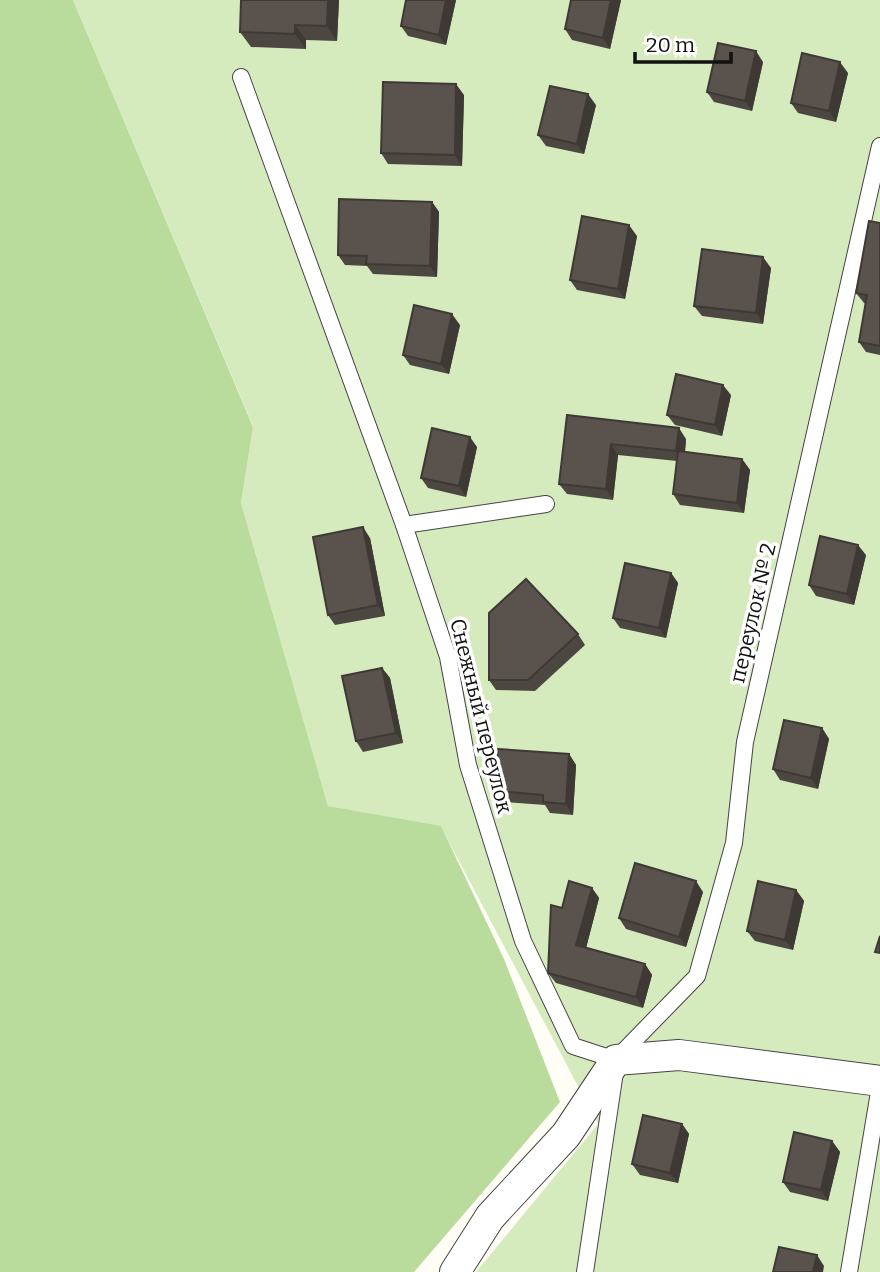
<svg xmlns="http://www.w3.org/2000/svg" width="880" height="1272" font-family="Bitter,serif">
<rect width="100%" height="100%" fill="#fffdf5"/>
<path fill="#d5ebbd" d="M73 0H880V1272H476L598 1124 441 827 328 806 241 503 253 426Z"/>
<path fill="#b9dc9c" d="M0 0H73L253 427 241 503 328 806 441 826 504 959 560 1102 414 1272H0Z"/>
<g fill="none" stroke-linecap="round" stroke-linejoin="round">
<defs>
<g id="service">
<path d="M241 77 404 525"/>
<path d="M546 504 404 525 448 657 468 765 523 941 573 1046 616 1060"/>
<path d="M618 1057 697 976 734 843 745 742 880 146"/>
<path d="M585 1272 615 1072"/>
<path d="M849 1272 880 1086"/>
</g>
<path id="minor" d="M455 1272 490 1217 566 1135 616 1060 679 1055 880 1081"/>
</defs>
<use href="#service" stroke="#444" stroke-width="18"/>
<use href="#minor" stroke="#444" stroke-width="32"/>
<use href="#service" stroke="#fff" stroke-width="16"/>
<use href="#minor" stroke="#fff" stroke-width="30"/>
</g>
<g fill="#4d4742">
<path d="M339 0 337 41 306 40V49L251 47 240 32Z"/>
<path d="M456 0 446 45 408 36 401 26Z"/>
<path d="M571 0H621L610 49 572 40 565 29Z"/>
<path d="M763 62 752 111 714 102 707 92Z"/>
<path d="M848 73 836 122 798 113 791 103Z"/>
<path d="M464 95 462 166 388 164 381 153Z"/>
<path d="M596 105 584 154 546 146 538 135Z"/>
<path d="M432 202 439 212 437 277 373 274 367 266 345 265 338 255Z"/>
<path d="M880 223V355L866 352 859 342 866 304 864 303 856 293Z"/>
<path d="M637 236 625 299 577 290 570 280Z"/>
<path d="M771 268 763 324 702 316 694 306Z"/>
<path d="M460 325 449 374 410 365 403 355Z"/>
<path d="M731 395 722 436 675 425 667 415Z"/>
<path d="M567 415 686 439 685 452 742 459 750 470 744 513 680 505 673 494 677 461 618 455 613 500 567 494 559 484Z"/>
<path d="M477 447 466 497 428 488 421 478Z"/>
<path d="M370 538 385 616 335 625 328 615Z"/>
<path d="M866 555 854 605 816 596 809 585Z"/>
<path d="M671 573 678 583 666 638 620 628 613 618Z"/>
<path d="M578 634 585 645 535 691 496 690 489 680Z"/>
<path d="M382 668 390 678 403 743 363 752 356 741Z"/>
<path d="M822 728 829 739 818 789 780 780 773 769Z"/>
<path d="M569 754 576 765 573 815 550 813 545 805 503 802 495 791Z"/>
<path d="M592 888 599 898 586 948 645 964 652 975 643 1008 556 983 548 973 562 908Z"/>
<path d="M796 890 804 901 793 950 755 941 747 931Z"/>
<path d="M703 892 686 947 626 929 619 918Z"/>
<path d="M682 1124 689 1134 678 1183 640 1175 632 1164Z"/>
<path d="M832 1141 840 1152 828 1201 790 1192 783 1182Z"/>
</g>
<g fill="#3f3936">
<path d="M328 0H339L337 41 327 26Z"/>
<path d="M446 0H456L446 45 439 35Z"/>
<path d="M611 0H621L610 49 603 38Z"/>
<path d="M295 25 306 40V49L295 34Z"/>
<path d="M756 51 763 62 752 111 745 101Z"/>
<path d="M840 62 848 73 836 122 829 111Z"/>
<path d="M456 84 464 95 462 166 455 155Z"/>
<path d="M588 94 596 105 584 154 577 144Z"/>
<path d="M432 202 439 212 437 277 430 266Z"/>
<path d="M629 225 637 236 625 299 618 289Z"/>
<path d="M763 257 771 268 763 324 756 313Z"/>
<path d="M452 314 460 325 449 374 441 364Z"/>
<path d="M723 385 731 395 722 436 715 425Z"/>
<path d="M679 428 686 439 684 462 676 451Z"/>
<path d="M470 437 477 447 466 497 459 486Z"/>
<path d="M611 444 618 455 613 500 606 489Z"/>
<path d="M742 459 750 470 744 513 737 503Z"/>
<path d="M363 527 370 538 385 616 378 605Z"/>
<path d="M858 545 866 555 854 605 847 594Z"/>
<path d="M671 573 678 583 666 638 659 628Z"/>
<path d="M382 668 390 678 403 743 396 733Z"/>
<path d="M822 728 829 739 818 789 811 778Z"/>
<path d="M569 754 576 765 573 815 566 804Z"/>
<path d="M696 881 703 892 686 947 679 937Z"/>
<path d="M592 888 599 898 584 956 576 945Z"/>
<path d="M796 890 804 901 793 950 785 940Z"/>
<path d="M645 964 652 975 643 1008 636 997Z"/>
<path d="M682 1124 689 1134 678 1183 670 1173Z"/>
<path d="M832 1141 840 1152 828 1201 821 1190Z"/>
<path d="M817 1255 824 1266 823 1272H813Z"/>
</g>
<g fill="#5a524d" stroke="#3f3936" stroke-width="2">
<path d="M241 0H328L327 26 295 25V34L240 32Z"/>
<path d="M406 0H446L439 35 401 26Z"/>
<path d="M571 0H611L603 38 565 29Z"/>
<path d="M718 43 756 51 745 101 707 92Z"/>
<path d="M802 53 840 62 829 111 791 103Z"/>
<path d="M383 82 456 84 455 155 381 153Z"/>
<path d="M550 86 588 94 577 144 538 135Z"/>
<path d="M339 199 432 202 430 266 366 264 367 256 338 255Z"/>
<path d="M582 216 629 225 618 289 570 280Z"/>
<path d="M869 221 880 223V346L859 342 867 295 856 293Z"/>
<path d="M702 249 763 257 756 313 694 306Z"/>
<path d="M414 305 452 314 441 364 403 355Z"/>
<path d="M676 374 723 385 715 425 667 415Z"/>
<path d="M567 415 679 428 676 451 611 444 606 489 559 484Z"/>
<path d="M432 428 470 437 459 486 421 478Z"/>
<path d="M678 451 742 459 737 503 673 494Z"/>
<path d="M363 527 378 605 328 615 313 537Z"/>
<path d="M820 536 858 545 847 594 809 585Z"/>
<path d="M625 563 671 573 659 628 613 618Z"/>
<path d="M526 579 578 634 528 680H489V613Z"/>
<path d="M382 668 396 733 356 741 342 676Z"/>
<path d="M784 720 822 728 811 778 773 769Z"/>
<path d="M498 749 569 754 566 804 543 802V795L495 791Z"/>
<path d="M635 863 696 881 679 937 619 918Z"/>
<path d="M569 881 592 888 576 945 645 964 636 997 548 973 551 905 562 908Z"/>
<path d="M758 881 796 890 785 940 747 931Z"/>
<path d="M880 936V953L875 952Z"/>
<path d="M643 1115 682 1124 670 1173 632 1164Z"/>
<path d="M794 1132 832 1141 821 1190 783 1182Z"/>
<path d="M779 1247 817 1255 813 1272H773Z"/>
</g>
<g text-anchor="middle" stroke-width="7" stroke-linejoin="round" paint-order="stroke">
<g font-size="21" fill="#111" stroke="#fff">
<text transform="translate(753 613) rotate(-77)" y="7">переулок № 2</text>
<text transform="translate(481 716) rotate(76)" y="7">Снежный переулок</text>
</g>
</g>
<path d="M635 52v10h96v-10" fill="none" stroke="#111111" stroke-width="3.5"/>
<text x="646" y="52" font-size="21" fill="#111111" stroke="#ffffff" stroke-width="5" paint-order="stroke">20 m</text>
</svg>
